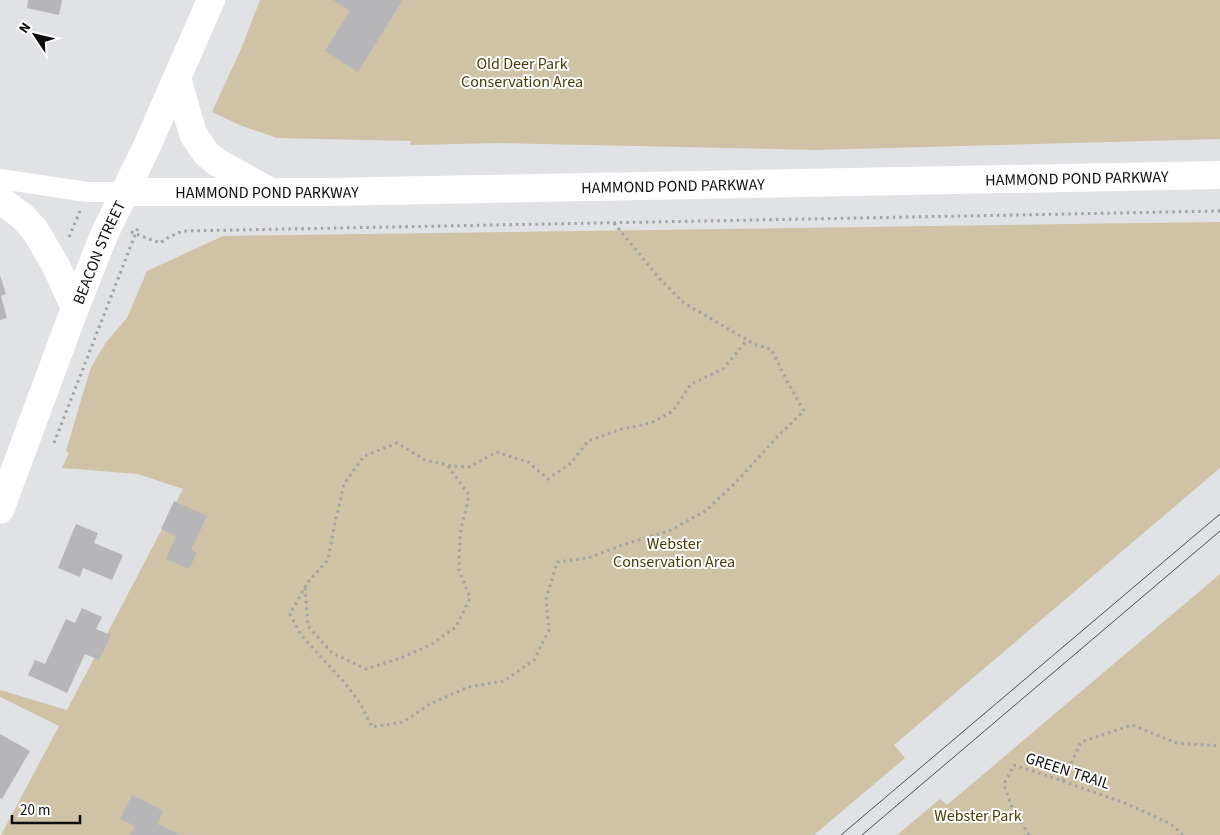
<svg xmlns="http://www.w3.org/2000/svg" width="1220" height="835" font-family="'Source Sans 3',sans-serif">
<rect width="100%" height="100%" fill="#e1e2e5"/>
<g fill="#cfc2a6">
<path d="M260 0H1220V139L815 150 501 143 410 145 411 141 277 138 242 126 212 112 241 49Z"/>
<path d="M1220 222V468L894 745 905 758 814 835H1L59 726 0 697V690L67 710 183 489 138 474 62 468 69 453 66 451 90 370 98 355 107 341 127 318 147 271 223 236Z"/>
<path d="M1220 574V835H897L940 799 947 805Z"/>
</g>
<g fill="#b6b6b9">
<path d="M28 0H62L59 15 27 8Z"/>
<path d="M333 0H400L402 1 358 72 325 51 350 11Z"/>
<path d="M0 275 6 294 1 296 7 318 0 320Z"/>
<path d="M174 501 207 516 191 550 197 553 189 569 166 559 176 536 161 529Z"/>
<path d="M76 524 98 533 94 543 123 555 112 580 83 568 80 577 58 568Z"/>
<path d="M82 608 102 617 96 629 111 635 99 660 85 654 67 693 28 675 35 660 45 664 66 619 75 623Z"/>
<path d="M0 734 30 751 2 799 0 798Z"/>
<path d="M132 795 163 811 157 824 180 835H130L135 826 120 819Z"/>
</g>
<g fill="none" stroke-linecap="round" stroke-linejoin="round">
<g stroke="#a1a2a4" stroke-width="3" stroke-dasharray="2.5 4" stroke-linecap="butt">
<path d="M614 223 659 278 684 303 756 345 771 349 788 383 804 411 778 436 739 479 707 510 669 531 625 544 588 558 557 562 546 600 549 630 534 660 504 681 468 687 430 704 403 722 372 727 360 703 343 681 301 635 290 614 308 582 328 560 335 523 344 484 364 456 397 443 425 460 452 466 469 467 497 452 528 462 548 479 571 463 588 441 622 429 651 423 673 411 691 384 723 369 747 340"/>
<path d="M131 232 160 243 169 237 183 231 1220 211"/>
<path d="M69 237 80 211"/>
<path d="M54 443 139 225"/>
<path d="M305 588 308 626 332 653 366 669 401 658 432 644 456 627 470 598 459 570 460 534 469 495 447 465"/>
<path d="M1063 781 1081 742 1132 725 1177 743 1220 746"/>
<path d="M1029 835 1011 805 1004 784 1014 765 1063 781 1090 791 1125 803 1171 824 1183 835"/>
</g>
<path stroke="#fff" stroke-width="20" d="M0 179 87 192H125"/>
<g stroke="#fff" stroke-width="28">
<path d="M177 78 193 134 206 153 215 161 269 191"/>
<path id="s1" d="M125 192H326L1220 175"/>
<path d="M0 200 22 216 35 230 56 266 75 308"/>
<path id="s2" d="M0 510 75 308 104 235 147 146 211 0"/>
</g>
<g stroke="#4c4d4e" stroke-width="1">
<path d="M841 835 1220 514"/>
<path d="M862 835 1220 531"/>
</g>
</g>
<g text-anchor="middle" stroke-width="4" stroke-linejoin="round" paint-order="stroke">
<g font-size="16" fill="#4c3a06" stroke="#fff">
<text x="522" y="69">Old Deer Park<tspan x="522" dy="18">Conservation Area</tspan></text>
<text x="674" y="549">Webster<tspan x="674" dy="18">Conservation Area</tspan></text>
<text x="978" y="821">Webster Park</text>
</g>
<g font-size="16" fill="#0d0d0e" stroke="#fff">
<text dy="6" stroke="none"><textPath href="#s1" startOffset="952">HAMMOND POND PARKWAY</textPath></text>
<text dy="6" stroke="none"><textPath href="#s1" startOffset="548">HAMMOND POND PARKWAY</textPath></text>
<text dy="6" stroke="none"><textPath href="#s1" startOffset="142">HAMMOND POND PARKWAY</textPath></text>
<text dy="6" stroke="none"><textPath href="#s2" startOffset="276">BEACON STREET</textPath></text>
<text transform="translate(1068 770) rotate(18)" y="6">GREEN TRAIL</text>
</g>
</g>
<g transform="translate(35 35) rotate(305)" stroke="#ffffff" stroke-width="4" paint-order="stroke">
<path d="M0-4L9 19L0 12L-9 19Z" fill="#0d0d0e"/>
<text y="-8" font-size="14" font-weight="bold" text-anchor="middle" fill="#0d0d0e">N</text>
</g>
<path d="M12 815v8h68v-8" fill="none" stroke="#0d0d0e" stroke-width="2.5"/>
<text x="20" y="815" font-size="15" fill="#0d0d0e" stroke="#ffffff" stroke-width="4" paint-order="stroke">20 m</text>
</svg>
